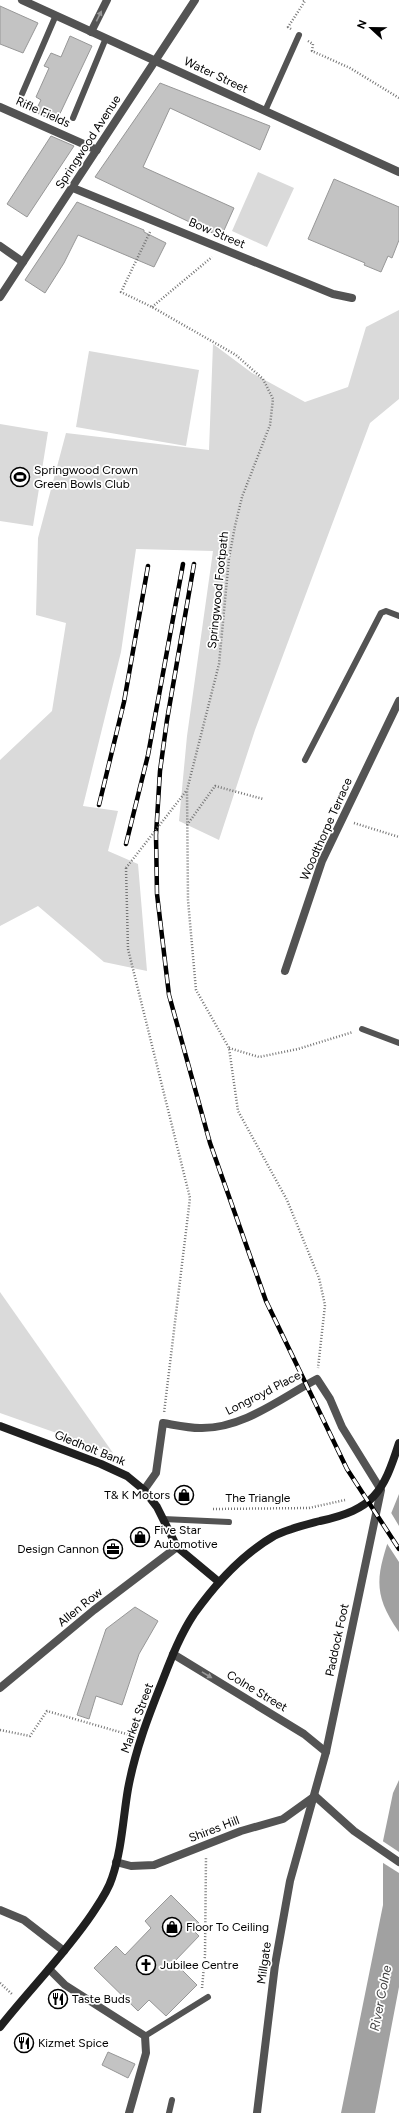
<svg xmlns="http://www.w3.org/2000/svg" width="399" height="2113" font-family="Figtree,sans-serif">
<rect width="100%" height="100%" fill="#fff"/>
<g fill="#dadada">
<path d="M258 172 294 188 267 247 232 231Z"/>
<path d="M399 310V399L370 423 255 730 219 840 179 821 187 736 213 551 136 549 121 652 83 806 118 811 108 851 138 864 147 971 104 962 38 906 0 926V760L52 711 66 623 36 615 38 538 66 433 209 450 213 344 252 373 305 402 348 387 366 327Z"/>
<path d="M89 351 199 370 186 446 76 427Z"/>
<path d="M0 424 48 432 33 526 0 521Z"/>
<path d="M0 1292 113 1453 0 1413Z"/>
</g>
<g fill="#a1a1a1">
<path d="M399 1494V1632C370 1591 378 1573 392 1529L388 1521Z"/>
<path d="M399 1780V1987L375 2113H341L383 1905V1841L393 1793Z"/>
</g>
<g fill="#fff">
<path d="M390 1511 399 1526V1562L386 1542 390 1529 386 1521Z"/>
<path d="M381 1840 399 1852V1873L380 1861Z"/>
</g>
<g fill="#c3c3c3" stroke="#979797">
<path d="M0 6 38 23 23 53 0 44Z"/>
<path d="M70 36 92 46 56 122 35 112 41 100 36 97 49 68 44 66 51 53 61 57Z"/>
<path d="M160 83 270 126 260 150 170 108 143 167 234 208 221 237 95 177Z"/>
<path d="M51 136 74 146 27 217 7 204Z"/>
<path d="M334 179 399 207V240L392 258 388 256 381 272 364 265 365 263 308 239Z"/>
<path d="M77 202 144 230V232L166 243 154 267 78 235 64 263 45 293 25 280Z"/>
<path d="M135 1607 158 1621 139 1654 122 1705 96 1696 89 1719 77 1715 106 1629Z"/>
<path d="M171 1895 199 1923 193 1930 199 1936 174 1962 197 1985 166 2016 149 2000 138 2011 94 1968 116 1946 125 1955 151 1928 145 1921Z"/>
<path d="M108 2052 135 2064 128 2078 102 2065Z"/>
</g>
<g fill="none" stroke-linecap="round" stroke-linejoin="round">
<g stroke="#757575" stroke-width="2.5" stroke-dasharray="1 2" stroke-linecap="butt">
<path d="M291 29 288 27 305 1 303 0"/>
<path d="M308 41 313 44 312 51 350 68 399 98"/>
<path d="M150 232 121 292 152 307 236 355 263 379 273 399 270 425 242 497 235 526 229 558 219 664 187 790 188 900 196 990 229 1048 238 1111 287 1200 319 1278 325 1305 318 1368"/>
<path d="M152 307 212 257"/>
<path d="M354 823 399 837"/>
<path d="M187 825 215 786 263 799"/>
<path d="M126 868 128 949 190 1198 164 1413"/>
<path d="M229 1048 259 1057 298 1049 353 1032"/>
<path d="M213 1509 309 1508 345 1500"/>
<path d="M0 1730 30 1736 47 1711 130 1735"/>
<path d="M0 1983 13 1995"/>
<path d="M202 1988 205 1955 206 1857"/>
</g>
<g stroke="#535353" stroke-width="6">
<path d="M22 94 56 15"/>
<path d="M265 111 299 35"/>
<path d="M73 118 106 38"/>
<path d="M305 760 381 613 386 611 399 616"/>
<path d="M362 1029 399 1043"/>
<path d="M163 1519 229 1522"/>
<path d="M145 2036 208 1997"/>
<path d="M169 2113 172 2100"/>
</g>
<g stroke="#535353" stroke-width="8">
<path d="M22 0 399 172"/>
<path d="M91 32 107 0"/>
<path d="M0 107 97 150"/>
<path d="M73 188 333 294 352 298"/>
<path d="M0 246 23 262"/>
<path d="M0 297 195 0"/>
<path d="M285 971 322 861 399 701"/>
<path d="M144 1490 156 1473 163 1423C175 1425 188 1428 200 1428 243 1429 281 1398 317 1379L330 1399 342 1427 381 1490 326 1752 290 1881 275 1965 257 2113"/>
<path d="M173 1654 304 1734 326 1752"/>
<path d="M0 1688 94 1610 177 1547"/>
<path d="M315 1796 354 1831 399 1862"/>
<path d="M116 1862 131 1866 154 1865 241 1831 283 1819 315 1796"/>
<path d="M0 1910 24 1920 64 1951"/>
<path d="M49 1969 65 1985 145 2036 146 2053 129 2113"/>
</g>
<g stroke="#202020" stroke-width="8">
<path d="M0 1426 101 1464 127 1476 144 1490 157 1507 177 1547 219 1582"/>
<path d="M0 2027C30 1989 65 1954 92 1914 100 1902 108 1891 112 1878 122 1849 123 1818 128 1789 135 1751 148 1717 162 1682 171 1659 180 1635 194 1614 216 1583 241 1555 274 1536 288 1529 305 1525 320 1521 374 1509 383 1493 399 1443"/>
</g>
<defs>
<g id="rail">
<path d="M194 564 167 720 160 771 156 835 157 894 169 995 210 1143 266 1301 347 1469 399 1549"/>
<path d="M99 805 124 702 148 566"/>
<path d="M126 844 148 755 183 564"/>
</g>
</defs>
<use href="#rail" stroke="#000" stroke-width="4.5"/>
<use href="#rail" stroke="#fff" stroke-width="3" stroke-dasharray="9" stroke-linecap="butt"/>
<path stroke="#757575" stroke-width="2.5" stroke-dasharray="1 2" stroke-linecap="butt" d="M126 868 187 790"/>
</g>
<defs><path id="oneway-solid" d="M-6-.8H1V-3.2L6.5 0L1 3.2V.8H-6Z"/></defs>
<g fill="#989898">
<use href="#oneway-solid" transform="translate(99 16) rotate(-64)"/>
<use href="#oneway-solid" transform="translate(207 1675) rotate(31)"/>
</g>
<defs>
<symbol id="stadium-ring" viewBox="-11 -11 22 22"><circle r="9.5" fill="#fff" stroke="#000" stroke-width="1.5"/><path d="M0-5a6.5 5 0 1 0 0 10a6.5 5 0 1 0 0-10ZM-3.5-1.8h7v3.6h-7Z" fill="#000"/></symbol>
<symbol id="shop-ring" viewBox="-11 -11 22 22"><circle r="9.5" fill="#fff" stroke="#000" stroke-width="1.5"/><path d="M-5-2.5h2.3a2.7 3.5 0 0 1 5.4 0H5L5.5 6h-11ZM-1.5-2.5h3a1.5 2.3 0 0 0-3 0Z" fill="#000"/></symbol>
<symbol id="office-ring" viewBox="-11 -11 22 22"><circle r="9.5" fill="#fff" stroke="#000" stroke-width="1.5"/><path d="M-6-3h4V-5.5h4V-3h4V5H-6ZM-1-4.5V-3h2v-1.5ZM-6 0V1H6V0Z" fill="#000"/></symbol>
<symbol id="church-ring" viewBox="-11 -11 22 22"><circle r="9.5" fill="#fff" stroke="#000" stroke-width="1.5"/><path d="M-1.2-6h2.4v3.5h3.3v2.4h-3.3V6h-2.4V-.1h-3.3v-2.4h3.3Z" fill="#000"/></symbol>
<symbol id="restaurant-ring" viewBox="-11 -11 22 22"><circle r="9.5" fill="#fff" stroke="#000" stroke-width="1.5"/><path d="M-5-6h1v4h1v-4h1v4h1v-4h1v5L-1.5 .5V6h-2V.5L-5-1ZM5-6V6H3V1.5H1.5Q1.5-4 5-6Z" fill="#000"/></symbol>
</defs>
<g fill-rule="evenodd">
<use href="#stadium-ring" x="9" y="466" width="22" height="22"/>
<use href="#shop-ring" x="173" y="1484" width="22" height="22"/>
<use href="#shop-ring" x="129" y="1526" width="22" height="22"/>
<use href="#office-ring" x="102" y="1538" width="22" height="22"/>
<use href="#shop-ring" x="161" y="1916" width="22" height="22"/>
<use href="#church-ring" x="135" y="1954" width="22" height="22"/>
<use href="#restaurant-ring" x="47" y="1988" width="22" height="22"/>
<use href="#restaurant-ring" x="13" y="2032" width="22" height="22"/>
</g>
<g text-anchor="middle" stroke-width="3.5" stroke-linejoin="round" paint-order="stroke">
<g font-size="12" fill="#000" stroke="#fff">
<text transform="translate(216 75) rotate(25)" y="4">Water Street</text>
<text transform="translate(43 112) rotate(24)" y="4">Rifle Fields</text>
<text transform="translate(88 142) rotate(-57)" y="4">Springwood Avenue</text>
<text transform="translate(217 233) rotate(23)" y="4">Bow Street</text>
<text transform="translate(218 590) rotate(-84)" y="4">Springwood Footpath</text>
<text transform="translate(326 829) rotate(-66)" y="4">Woodthorpe Terrace</text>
<text transform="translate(263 1393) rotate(-27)" y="4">Longroyd Place</text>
<text transform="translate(90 1448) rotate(22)" y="4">Gledholt Bank</text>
<text x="258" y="1502">The Triangle</text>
<text transform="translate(80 1607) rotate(-39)" y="4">Allen Row</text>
<text transform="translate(337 1640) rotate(-78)" y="4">Paddock Foot</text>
<text transform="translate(257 1691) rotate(31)" y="4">Colne Street</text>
<text transform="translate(137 1718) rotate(-70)" y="4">Market Street</text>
<text transform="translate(214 1829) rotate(-21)" y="4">Shires Hill</text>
<text transform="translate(264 1963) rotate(-82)" y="4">Millgate</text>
</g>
<g font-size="12" fill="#000" stroke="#fff" text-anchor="start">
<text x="34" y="474">Springwood Crown<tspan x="34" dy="14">Green Bowls Club</tspan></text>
<text x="170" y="1499" text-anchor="end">T&amp; K Motors</text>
<text x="154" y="1534">Five Star<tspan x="154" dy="14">Automotive</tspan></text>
<text x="99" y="1553" text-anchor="end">Design Cannon</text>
<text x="186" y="1931">Floor To Ceiling</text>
<text x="160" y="1969">Jubilee Centre</text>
<text x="72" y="2003">Taste Buds</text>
<text x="38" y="2047">Kizmet Spice</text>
</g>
<g font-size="13" font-style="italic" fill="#424242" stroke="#fff">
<text transform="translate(380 1998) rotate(-79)" y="5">River Colne</text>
</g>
</g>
<g transform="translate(371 28) rotate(292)" stroke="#ffffff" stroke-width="3" paint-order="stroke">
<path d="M0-3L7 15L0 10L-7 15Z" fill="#000000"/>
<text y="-6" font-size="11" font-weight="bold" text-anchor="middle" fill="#000000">N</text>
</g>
</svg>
